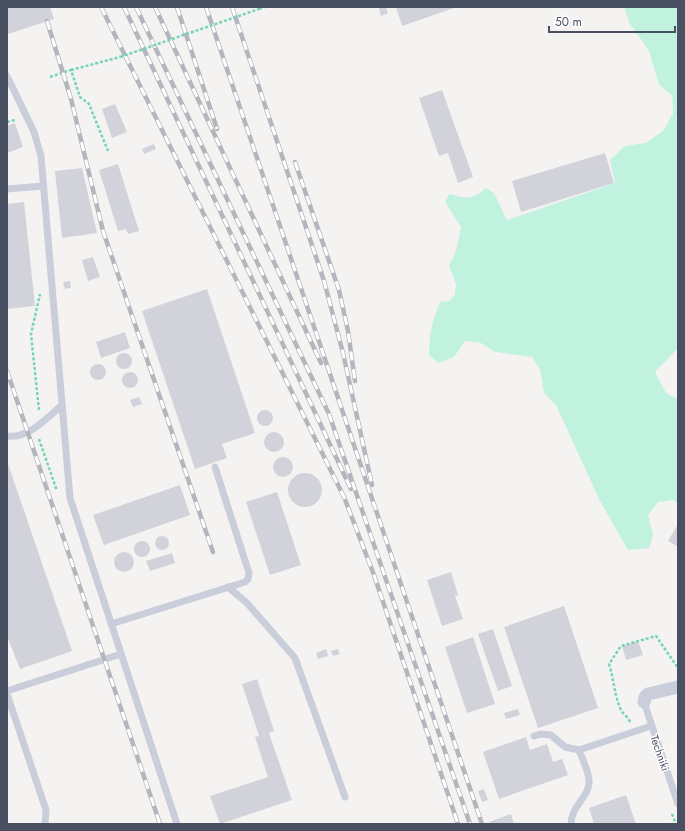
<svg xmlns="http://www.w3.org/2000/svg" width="685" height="831" font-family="Jost,sans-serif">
<rect width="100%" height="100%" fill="#f5f3f2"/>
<path fill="#c1f2df" d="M624 7H678V348L655 372 666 393 678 399V503L673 500 658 502 648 515 653 535 649 548 628 550 600 501 556 405 544 393 540 370 532 357 495 352 481 343 465 341 454 357 438 363 429 355C429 335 432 321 440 302L449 301 455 295 456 284 449 266 456 251 461 227 445 202 449 194C454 194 457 197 461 197 471 199 480 194 486 188L494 193 507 220 615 183 610 160 625 146 646 143 664 130 673 113 672 96 659 84 649 51 629 22Z"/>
<g fill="#d2d3da">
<path d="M7 7H50L54 19 8 34Z"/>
<path d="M386 7 388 13 381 16 379 8Z"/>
<path d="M396 7H457L402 26Z"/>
<path d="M442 90 473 177 458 183 448 153 439 156 419 98Z"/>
<path d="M115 104 127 132 112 138 102 109Z"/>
<path d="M15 123 23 147 7 153V126Z"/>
<path d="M154 144 156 149 144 154 142 149Z"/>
<path d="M605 153 614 183 521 212 512 181Z"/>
<path d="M118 164 139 231 128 234 126 229 118 231 99 170Z"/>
<path d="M82 168 97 233 62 238 55 171Z"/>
<path d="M24 202 35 306 7 309V204Z"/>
<path d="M93 257 100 277 88 281 82 260Z"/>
<path d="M70 281 71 288 65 289 63 282Z"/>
<path d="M207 289 255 433 222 444 227 458 195 469 142 311Z"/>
<path d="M125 332 130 348 101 358 96 342Z"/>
<circle cx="124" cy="361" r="8"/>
<circle cx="98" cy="372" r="8"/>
<circle cx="130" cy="380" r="8"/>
<path d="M139 397 142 404 133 407 130 400Z"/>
<circle cx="265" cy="418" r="8"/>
<circle cx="274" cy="442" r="10"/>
<circle cx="283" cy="467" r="10"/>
<path d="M7 461 72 651 20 669 7 636Z"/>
<circle cx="305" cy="490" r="17"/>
<path d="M180 485 190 515 104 545 93 515Z"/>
<path d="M277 492 301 565 270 575 246 502Z"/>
<path d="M678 524V547L668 541Z"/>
<circle cx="162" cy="543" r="7"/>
<circle cx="142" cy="549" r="8"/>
<circle cx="124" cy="562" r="10"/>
<path d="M172 553 175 563 150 571 146 561Z"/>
<path d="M451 572 458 595 455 596 463 619 442 626 427 580Z"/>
<path d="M564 606 598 708 538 728 504 627Z"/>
<path d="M493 629 512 686 498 691 478 634Z"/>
<path d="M473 637 495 704 467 713 445 647Z"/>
<path d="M638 641 643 655 626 660 622 646Z"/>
<path d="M326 649 328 656 318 659 316 653Z"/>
<path d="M338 649 340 654 333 656 331 651Z"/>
<path d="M257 679 274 731 269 733 292 800 220 824 210 796 268 777 255 737 259 736 242 684Z"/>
<path d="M518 709 520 715 506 719 504 713Z"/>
<path d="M526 737 530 750 547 744 553 762 562 759 568 775 499 799 483 752Z"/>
<path d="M484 789 488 800 482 802 478 791Z"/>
<path d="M626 795 636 824H594L589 808Z"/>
<path d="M511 814 514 824H490L489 822Z"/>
</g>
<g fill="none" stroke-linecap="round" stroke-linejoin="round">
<g stroke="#76d3bb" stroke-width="2.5" stroke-dasharray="3 2" stroke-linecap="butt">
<path d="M259 9 265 7"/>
<path d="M71 70 120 57"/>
<path d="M50 77 71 70 80 97 89 104 108 151"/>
<path d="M7 122 15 120"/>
<path d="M39 410 31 334 40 294"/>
<path d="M39 439 57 491"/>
<path d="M630 722C628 717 623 714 621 710 614 694 614 680 609 664L621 646 656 636 678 668"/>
<path d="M672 814 676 824"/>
</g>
<g stroke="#c9ceda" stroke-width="7">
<path d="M7 76 34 132 41 156 70 498 177 824"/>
<path d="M7 189 43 186"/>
<path d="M7 436C28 439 47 418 62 405"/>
<path d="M228 587 247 603 295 658 345 797"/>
<path d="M111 624 245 582 248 579 249 573 215 467"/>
<path d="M7 691 121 654"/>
<path d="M7 694 46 810 45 824"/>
<path d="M644 702 678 804"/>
<path d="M534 736 540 734 551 735 565 747 579 750 651 726"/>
<path d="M571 824C571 806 590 796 589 781 589 771 582 759 579 750"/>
</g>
<path stroke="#c9ceda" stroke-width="13" d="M644 702 645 697 648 694 678 687"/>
<defs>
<g id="rail">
<path d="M101 7 344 497 374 575 458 824"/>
<path d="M124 7 351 489"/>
<path d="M136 7 329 414 470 824"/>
<path d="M155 7 321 363"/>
<path d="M177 7 217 129"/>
<path d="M206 7 482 824"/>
<path d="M232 7 324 281 343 353 372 485"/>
<path d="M47 21 71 99 103 231 213 552"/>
<path d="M295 162 339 290 348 331 355 381"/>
<path d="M7 371 160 824"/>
</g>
</defs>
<use href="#rail" stroke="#b4b6bd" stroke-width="4.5"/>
<use href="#rail" stroke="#fff" stroke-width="3" stroke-dasharray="9" stroke-linecap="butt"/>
<path stroke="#76d3bb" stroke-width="2.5" stroke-dasharray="3 2" stroke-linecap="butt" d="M120 57 259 9"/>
</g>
<g text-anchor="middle" stroke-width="3" stroke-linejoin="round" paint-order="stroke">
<g font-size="11" fill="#495061" stroke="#fff">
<text transform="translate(660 753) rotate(71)" y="4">Techniki</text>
</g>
</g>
<rect width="685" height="831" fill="none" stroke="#495061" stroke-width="16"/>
<path d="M549 26v6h126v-6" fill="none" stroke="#495061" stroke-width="2"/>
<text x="555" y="26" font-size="12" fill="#495061" stroke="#ffffff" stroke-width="3" paint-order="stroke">50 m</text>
</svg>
